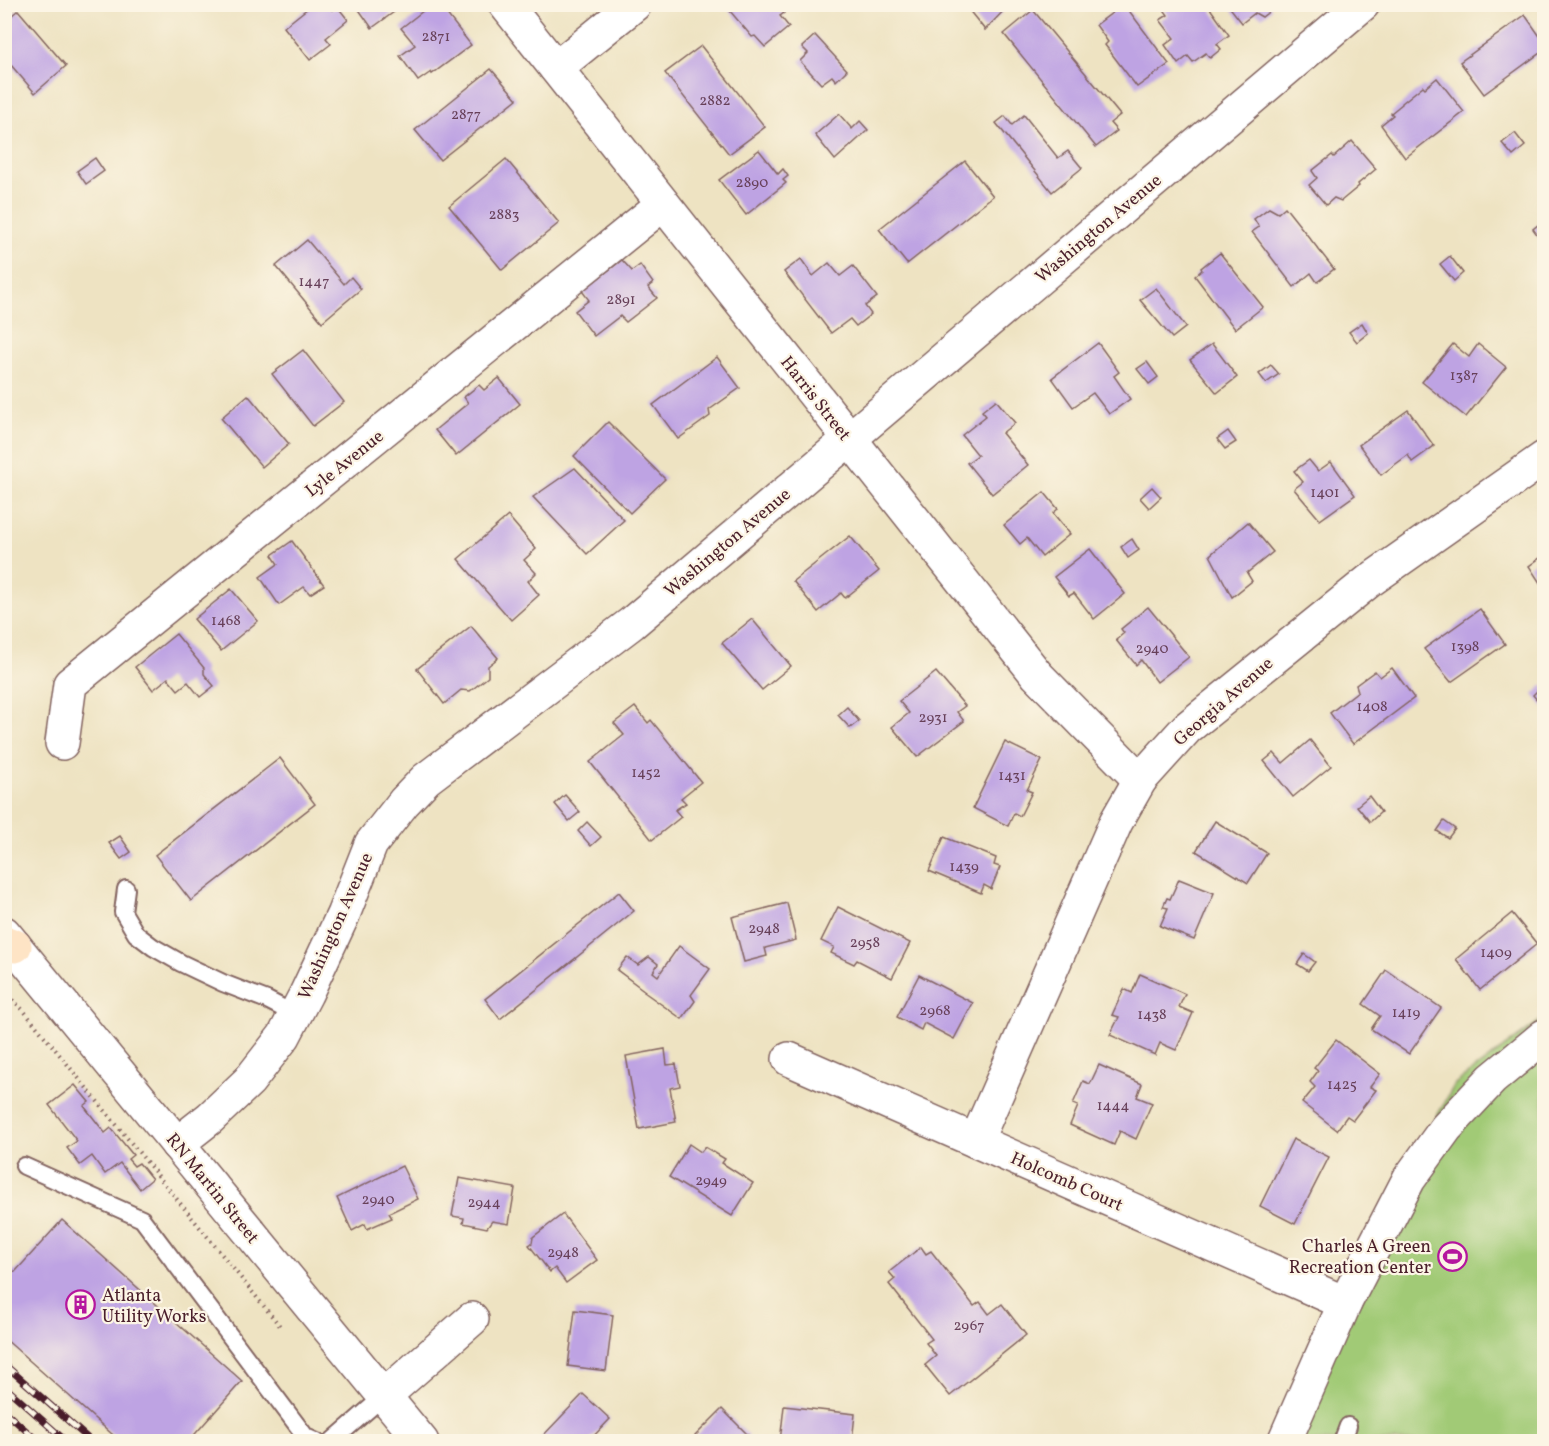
<svg xmlns="http://www.w3.org/2000/svg" width="1549" height="1446" font-family="Vollkorn,serif">
<rect width="100%" height="100%" fill="#fcf5e5"/>
<filter id="ink" filterUnits="userSpaceOnUse"><feTurbulence type="fractalNoise" baseFrequency=".0167" numOctaves="2"/><feDisplacementMap in="SourceGraphic" scale="12" xChannelSelector="R" yChannelSelector="G"/><feConvolveMatrix kernelMatrix="1 2 1 2 8 2 1 2 1" color-interpolation-filters="sRGB"/></filter>
<filter id="wash" filterUnits="userSpaceOnUse"><feTurbulence type="fractalNoise" baseFrequency=".008" numOctaves="4" result="noise"/><feDisplacementMap in="SourceGraphic" scale="24" xChannelSelector="R" yChannelSelector="G"/><feGaussianBlur stdDeviation="1.35" result="paint"/><feColorMatrix in="noise" values="0 0 0 0 0 0 0 0 0 0 0 0 0 0 0 0 0 1.4 0 .05"/><feComposite in="paint" operator="in"/></filter>
<g filter="url(#wash)">
<rect width="100%" height="100%" fill="#eee3c2"/>
<path fill="#a1ca76" stroke="#767450" stroke-width="1.5" d="M1544 1018V1441L1279 1442 1306 1351 1455 1084Z"/>
<g id="blocks">
<g fill="#bea3e3">
<path d="M313 4H327L332 10 337 6 348 20 326 38 331 44 310 60 284 27Z"/>
<path d="M355 4H405L372 28Z"/>
<path d="M432 4H439L471 45 432 74 431 72 418 81 400 56 415 45 401 28Z"/>
<path d="M724 4H777L784 13 780 16 789 27 765 47 755 36 752 37Z"/>
<path d="M964 4H1010L985 30Z"/>
<path d="M1124 4 1169 64 1137 87 1105 45 1108 42 1096 25Z"/>
<path d="M1160 4H1207L1229 35 1217 44 1221 49 1210 58 1206 53 1193 62 1188 56 1178 64 1165 45 1174 38 1160 20 1168 15Z"/>
<path d="M1228 5H1270L1271 10 1262 17 1255 13 1242 23Z"/>
<path d="M18 10 66 66 35 93 4 57V22Z"/>
<path d="M1033 10 1120 115 1110 123 1117 131 1096 147 1004 34Z"/>
<path d="M1525 15 1544 42V50L1484 94 1460 62Z"/>
<path d="M815 35 847 70 836 81 832 76 821 84 800 61 808 53 802 47Z"/>
<path d="M701 46 765 127 729 154 665 73Z"/>
<path d="M491 69 517 99 440 160 415 130Z"/>
<path d="M1437 78 1464 112 1405 158 1381 125 1393 115 1391 113 1402 104V103L1423 86 1425 88Z"/>
<path d="M839 114 852 129 860 121 868 130 835 160 815 135Z"/>
<path d="M1024 115 1058 158 1068 151 1082 168 1052 192 996 123 1005 116 1012 125Z"/>
<path d="M1515 133 1525 146 1513 156 1502 143Z"/>
<path d="M1352 141 1376 169 1358 184 1359 186 1341 201 1334 198 1326 205 1309 185 1317 178 1312 171 1332 155 1334 157Z"/>
<path d="M759 150 778 174 783 169 788 176 783 180 786 183 746 215 719 180Z"/>
<path d="M95 158 104 171 86 184 77 171Z"/>
<path d="M506 159 559 223 502 270 449 206Z"/>
<path d="M965 161 993 196 907 264 879 229Z"/>
<path d="M1285 207 1334 269 1317 282 1311 273 1294 287 1252 232 1259 227 1254 219 1269 208 1278 213Z"/>
<path d="M1544 220V244L1533 229Z"/>
<path d="M307 240 344 284 351 277 361 289 322 322 276 266Z"/>
<path d="M1220 253 1263 307 1235 329 1195 276 1202 270 1201 268Z"/>
<path d="M1450 256 1463 273 1454 281 1440 264Z"/>
<path d="M801 259 813 276 829 263 840 276 853 266 877 297 865 306 871 314 856 326 850 319 831 333 784 272Z"/>
<path d="M622 260 632 271 640 265 653 283 648 287 657 298 626 322 620 316 594 336 575 311 589 300 582 291Z"/>
<path d="M1156 288 1186 327 1172 338 1140 300Z"/>
<path d="M1362 323 1368 333 1357 342 1349 332Z"/>
<path d="M1098 343 1119 372 1114 376 1130 399 1109 414 1093 393 1073 407 1052 378Z"/>
<path d="M1212 344 1237 377 1217 393 1190 360Z"/>
<path d="M1453 344 1469 357 1478 344 1506 367 1466 417 1422 382Z"/>
<path d="M303 350 344 402 313 426 272 374Z"/>
<path d="M717 357 740 388 709 410 710 416 678 439 653 405Z"/>
<path d="M1147 362 1158 377 1149 384 1137 369Z"/>
<path d="M1271 365 1279 374 1266 383 1259 374Z"/>
<path d="M499 378 520 404 456 456 435 430 468 403 464 397 479 385 484 390Z"/>
<path d="M248 395 289 444 262 467 221 418Z"/>
<path d="M996 400 1015 423 1002 433 1028 465 992 494 967 463 978 455 962 435 986 416 982 411Z"/>
<path d="M1408 410 1434 446 1412 462 1408 455 1381 475 1359 445Z"/>
<path d="M608 422 665 479 630 513 574 456Z"/>
<path d="M1228 431 1236 442 1225 449 1217 439Z"/>
<path d="M1309 460 1318 471 1331 462 1355 495 1320 520 1294 489 1303 482 1294 471Z"/>
<path d="M575 468 624 520 587 554 533 497Z"/>
<path d="M1152 487 1161 497 1149 508 1140 498Z"/>
<path d="M1044 492 1058 509 1053 513 1070 534 1042 557 1027 538 1020 544 1004 525Z"/>
<path d="M508 516 536 549 524 560 536 573 528 581 539 595 511 620 458 559Z"/>
<path d="M1248 522 1273 552 1247 573 1252 581 1232 597 1210 555Z"/>
<path d="M850 536 879 571 845 598 841 593 818 612 793 581Z"/>
<path d="M1132 539 1139 550 1128 558 1121 547Z"/>
<path d="M292 541 324 585 310 594 304 587 279 605 260 577 278 564 272 555Z"/>
<path d="M1090 549 1125 594 1094 619 1074 593 1069 596 1054 577Z"/>
<path d="M1544 555V589L1529 566Z"/>
<path d="M231 589 258 621 221 651 194 619Z"/>
<path d="M1148 607 1189 657 1157 682 1141 660 1136 665 1116 640 1124 633 1121 629Z"/>
<path d="M1480 609 1505 644 1451 682 1424 649Z"/>
<path d="M752 619 791 666 762 690 722 643Z"/>
<path d="M471 626 498 658 488 666V677L470 691 461 690 444 704 417 669Z"/>
<path d="M176 634 204 668V674L214 686 200 697 188 682 178 690 168 678 153 690 135 667Z"/>
<path d="M1392 668 1414 698 1353 744 1330 713 1358 691 1356 685 1375 671 1380 677Z"/>
<path d="M936 672 965 706 957 712 964 721 917 757 892 727 909 713 899 701Z"/>
<path d="M1544 684V708L1533 695Z"/>
<path d="M635 707 648 723 651 720 701 782 681 798 686 803 675 810 681 817 652 840 590 762 624 735 614 723Z"/>
<path d="M847 707 859 721 850 728 838 715Z"/>
<path d="M1310 740 1331 766 1293 797 1264 761 1274 753 1283 763Z"/>
<path d="M1005 742 1042 760 1027 790 1032 792 1020 816 1014 813 1008 826 973 808Z"/>
<path d="M280 758 315 804 191 901 155 855Z"/>
<path d="M565 795 580 812 569 821 555 804Z"/>
<path d="M1369 796 1381 812 1370 822 1357 806Z"/>
<path d="M1215 821 1267 853 1248 883 1196 851Z"/>
<path d="M1444 821 1455 829 1448 838 1437 831Z"/>
<path d="M587 822 601 837 591 846 578 831Z"/>
<path d="M120 836 131 852 121 859 109 843Z"/>
<path d="M944 837 996 858 994 865 1000 867 991 889 984 885 981 893 929 871Z"/>
<path d="M1179 879 1214 893 1194 940 1160 926 1168 908 1163 907 1167 898 1170 899Z"/>
<path d="M619 892 634 911 500 1019 485 999Z"/>
<path d="M787 903 796 940 765 948 767 956 744 962 732 917Z"/>
<path d="M838 907 910 943 892 978 857 960 854 964 831 953 834 947 821 941Z"/>
<path d="M1512 913 1537 944 1480 990 1456 959Z"/>
<path d="M679 946 710 969 691 995 695 1001 682 1019 644 992 645 991 617 970 627 957 638 965 649 957 658 964 653 972 658 976Z"/>
<path d="M1304 954 1315 962 1308 971 1297 964Z"/>
<path d="M1386 970 1441 1008 1409 1054 1371 1029 1380 1016 1363 1004Z"/>
<path d="M1140 974 1185 994 1179 1007 1193 1013 1176 1050 1160 1043 1155 1055 1110 1035 1119 1017 1112 1015 1124 989 1132 993Z"/>
<path d="M919 975 973 1003 954 1039 924 1023 921 1030 897 1017Z"/>
<path d="M1336 1040 1380 1074 1370 1087 1376 1090 1353 1120 1347 1116 1337 1130 1302 1103 1315 1087 1310 1082 1318 1071 1314 1068Z"/>
<path d="M665 1049 667 1065 676 1064 680 1086 670 1088 676 1122 639 1129 626 1056Z"/>
<path d="M1099 1065 1142 1084 1137 1097 1152 1103 1136 1139 1120 1131 1114 1145 1070 1125 1078 1106 1073 1104 1083 1081 1090 1084Z"/>
<path d="M75 1085 89 1102 84 1106 105 1133 111 1128 133 1155 128 1159 134 1166 139 1163 152 1179 140 1189 120 1163 105 1174 92 1156 80 1165 67 1148 77 1141 49 1105Z"/>
<path d="M1293 1139 1329 1157 1295 1224 1260 1206Z"/>
<path d="M689 1144 701 1152 705 1147 725 1159 722 1163 753 1183 732 1216 669 1177Z"/>
<path d="M402 1166 418 1199 389 1213 392 1218 367 1229 365 1224 352 1231 337 1198Z"/>
<path d="M459 1178 515 1188 509 1224 492 1221 487 1228 463 1223 464 1218 452 1216Z"/>
<path d="M563 1214 597 1260 566 1283 555 1268 550 1272 529 1245 532 1243 533 1237Z"/>
<path d="M62 1220 242 1381 188 1442H121L4 1338V1263L15 1272Z"/>
<path d="M921 1247 926 1254 931 1251 974 1306 980 1302 989 1314 1002 1304 1026 1335 950 1396 925 1365 936 1356 926 1343 932 1339 889 1284 895 1279 889 1272Z"/>
<path d="M575 1310 613 1315 606 1371 568 1366Z"/>
<path d="M583 1394 610 1419 588 1442H537Z"/>
<path d="M784 1406 855 1414 852 1442H780Z"/>
<path d="M722 1409 749 1436 743 1442H689Z"/>
</g>
</g>
</g>
<g filter="url(#ink)">
<use href="#blocks" fill-opacity="0" stroke="#836460" stroke-width="1.5"/>
<g fill="none" stroke-linecap="round" stroke-linejoin="round">
<defs>
<g id="service">
<path d="M126 889 123 912 136 934 153 947 181 963 223 983 267 1000 296 1015"/>
<path d="M24 1166 142 1219 306 1437 317 1442"/>
<path d="M331 1442 384 1396"/>
<path d="M1342 1442 1348 1426"/>
</g>
<g id="minor">
<path d="M505 4 1037 675 1140 780"/>
<path d="M556 68 635 4"/>
<path d="M62 743 70 684 663 204"/>
<path d="M789 1059 1345 1303"/>
<path d="M976 1141 1116 822 1140 780 1187 728 1369 581 1544 458"/>
<path d="M177 1144 210 1118 249 1081 284 1036 306 994 343 915 371 844 404 802 426 779 632 623 1363 4"/>
<path d="M384 1396 472 1319"/>
<path d="M1284 1442 1345 1303 1409 1179 1446 1128 1492 1079 1544 1036"/>
</g>
<path id="tertiary" d="M4 933 422 1442"/>
<path id="secondary" d="M4 942 15 946"/>
</defs>
<use href="#service" stroke="#836460" stroke-width="20"/>
<use href="#minor" stroke="#836460" stroke-width="36"/>
<use href="#tertiary" stroke="#836460" stroke-width="36"/>
<use href="#secondary" stroke="#836460" stroke-width="36"/>
<path stroke="#836460" stroke-width="4" stroke-dasharray="1.5 4.5" stroke-linecap="butt" d="M4 991 24 1011 280 1326"/>
<use href="#service" stroke="#fff" stroke-width="16"/>
<use href="#minor" stroke="#fff" stroke-width="33"/>
<use href="#tertiary" stroke="#fff" stroke-width="33"/>
<use href="#secondary" stroke="#fee4c5" stroke-width="33"/>
<defs>
<g id="rail">
<path d="M4 1364 92 1442"/>
<path d="M4 1386 67 1442"/>
<path d="M4 1411 39 1442"/>
</g>
</defs>
<use href="#rail" stroke="#4a1f2b" stroke-width="7"/>
<use href="#rail" stroke="#fcf5e5" stroke-width="4.5" stroke-dasharray="14" stroke-linecap="butt"/>
</g>
</g>
<defs>
<symbol id="stadium-ring" viewBox="-11 -11 22 22"><circle r="9.5" fill="#fcf5e5" stroke="#b5179e" stroke-width="1.5"/><path d="M0-5a6.5 5 0 1 0 0 10a6.5 5 0 1 0 0-10ZM-3.5-1.8h7v3.6h-7Z" fill="#b5179e"/></symbol>
<symbol id="building-ring" viewBox="-11 -11 22 22"><circle r="9.5" fill="#fcf5e5" stroke="#b5179e" stroke-width="1.5"/><path d="M-4-6H4V6H1V3H-1V6H-4ZM-2.5-4.3h1.7v1.8h-1.7ZM.8-4.3h1.7v1.8H.8ZM-2.5-1h1.7V.8h-1.7ZM.8-1h1.7V.8H.8Z" fill="#b5179e"/></symbol>
</defs>
<g fill-rule="evenodd">
<use href="#stadium-ring" x="1436" y="1240" width="33" height="33"/>
<use href="#building-ring" x="64" y="1288" width="33" height="33"/>
</g>
<g text-anchor="middle" stroke-width="4.5" stroke-linejoin="round" paint-order="stroke">
<g font-size="15" fill="#674059">
<text x="436" y="41">2871</text>
<text x="715" y="105">2882</text>
<text x="466" y="119">2877</text>
<text x="752" y="187">2890</text>
<text x="504" y="219">2883</text>
<text x="314" y="286">1447</text>
<text x="621" y="304">2891</text>
<text x="1464" y="380">1387</text>
<text x="1325" y="497">1401</text>
<text x="226" y="625">1468</text>
<text x="1465" y="651">1398</text>
<text x="1152" y="653">2940</text>
<text x="1372" y="711">1408</text>
<text x="933" y="722">2931</text>
<text x="646" y="777">1452</text>
<text x="1012" y="780">1431</text>
<text x="964" y="871">1439</text>
<text x="764" y="933">2948</text>
<text x="865" y="947">2958</text>
<text x="1496" y="957">1409</text>
<text x="935" y="1015">2968</text>
<text x="1406" y="1017">1419</text>
<text x="1152" y="1019">1438</text>
<text x="1342" y="1089">1425</text>
<text x="1113" y="1110">1444</text>
<text x="711" y="1185">2949</text>
<text x="378" y="1204">2940</text>
<text x="484" y="1207">2944</text>
<text x="563" y="1257">2948</text>
<text x="969" y="1330">2967</text>
</g>
<g font-size="18" fill="#4a1f2b" stroke="#fcf5e5">
<text transform="translate(1098 228) rotate(-40)" y="6">Washington Avenue</text>
<text transform="translate(816 398) rotate(52)" y="6">Harris Street</text>
<text transform="translate(344 463) rotate(-39)" y="6">Lyle Avenue</text>
<text transform="translate(727 542) rotate(-40)" y="6">Washington Avenue</text>
<text transform="translate(1223 701) rotate(-41)" y="6">Georgia Avenue</text>
<text transform="translate(335 926) rotate(-66)" y="6">Washington Avenue</text>
<text transform="translate(1067 1181) rotate(24)" y="6">Holcomb Court</text>
<text transform="translate(213 1188) rotate(51)" y="6">RN Martin Street</text>
</g>
<g font-size="18" fill="#4a1f2b" stroke="#fcf5e5" text-anchor="end">
<text x="1431" y="1252">Charles A Green<tspan x="1431" dy="21">Recreation Center</tspan></text>
<text x="102" y="1301" text-anchor="start">Atlanta<tspan x="102" dy="21">Utility Works</tspan></text>
</g>
</g>
<rect width="1549" height="1446" fill="none" stroke="#fcf5e5" stroke-width="24"/>
</svg>
